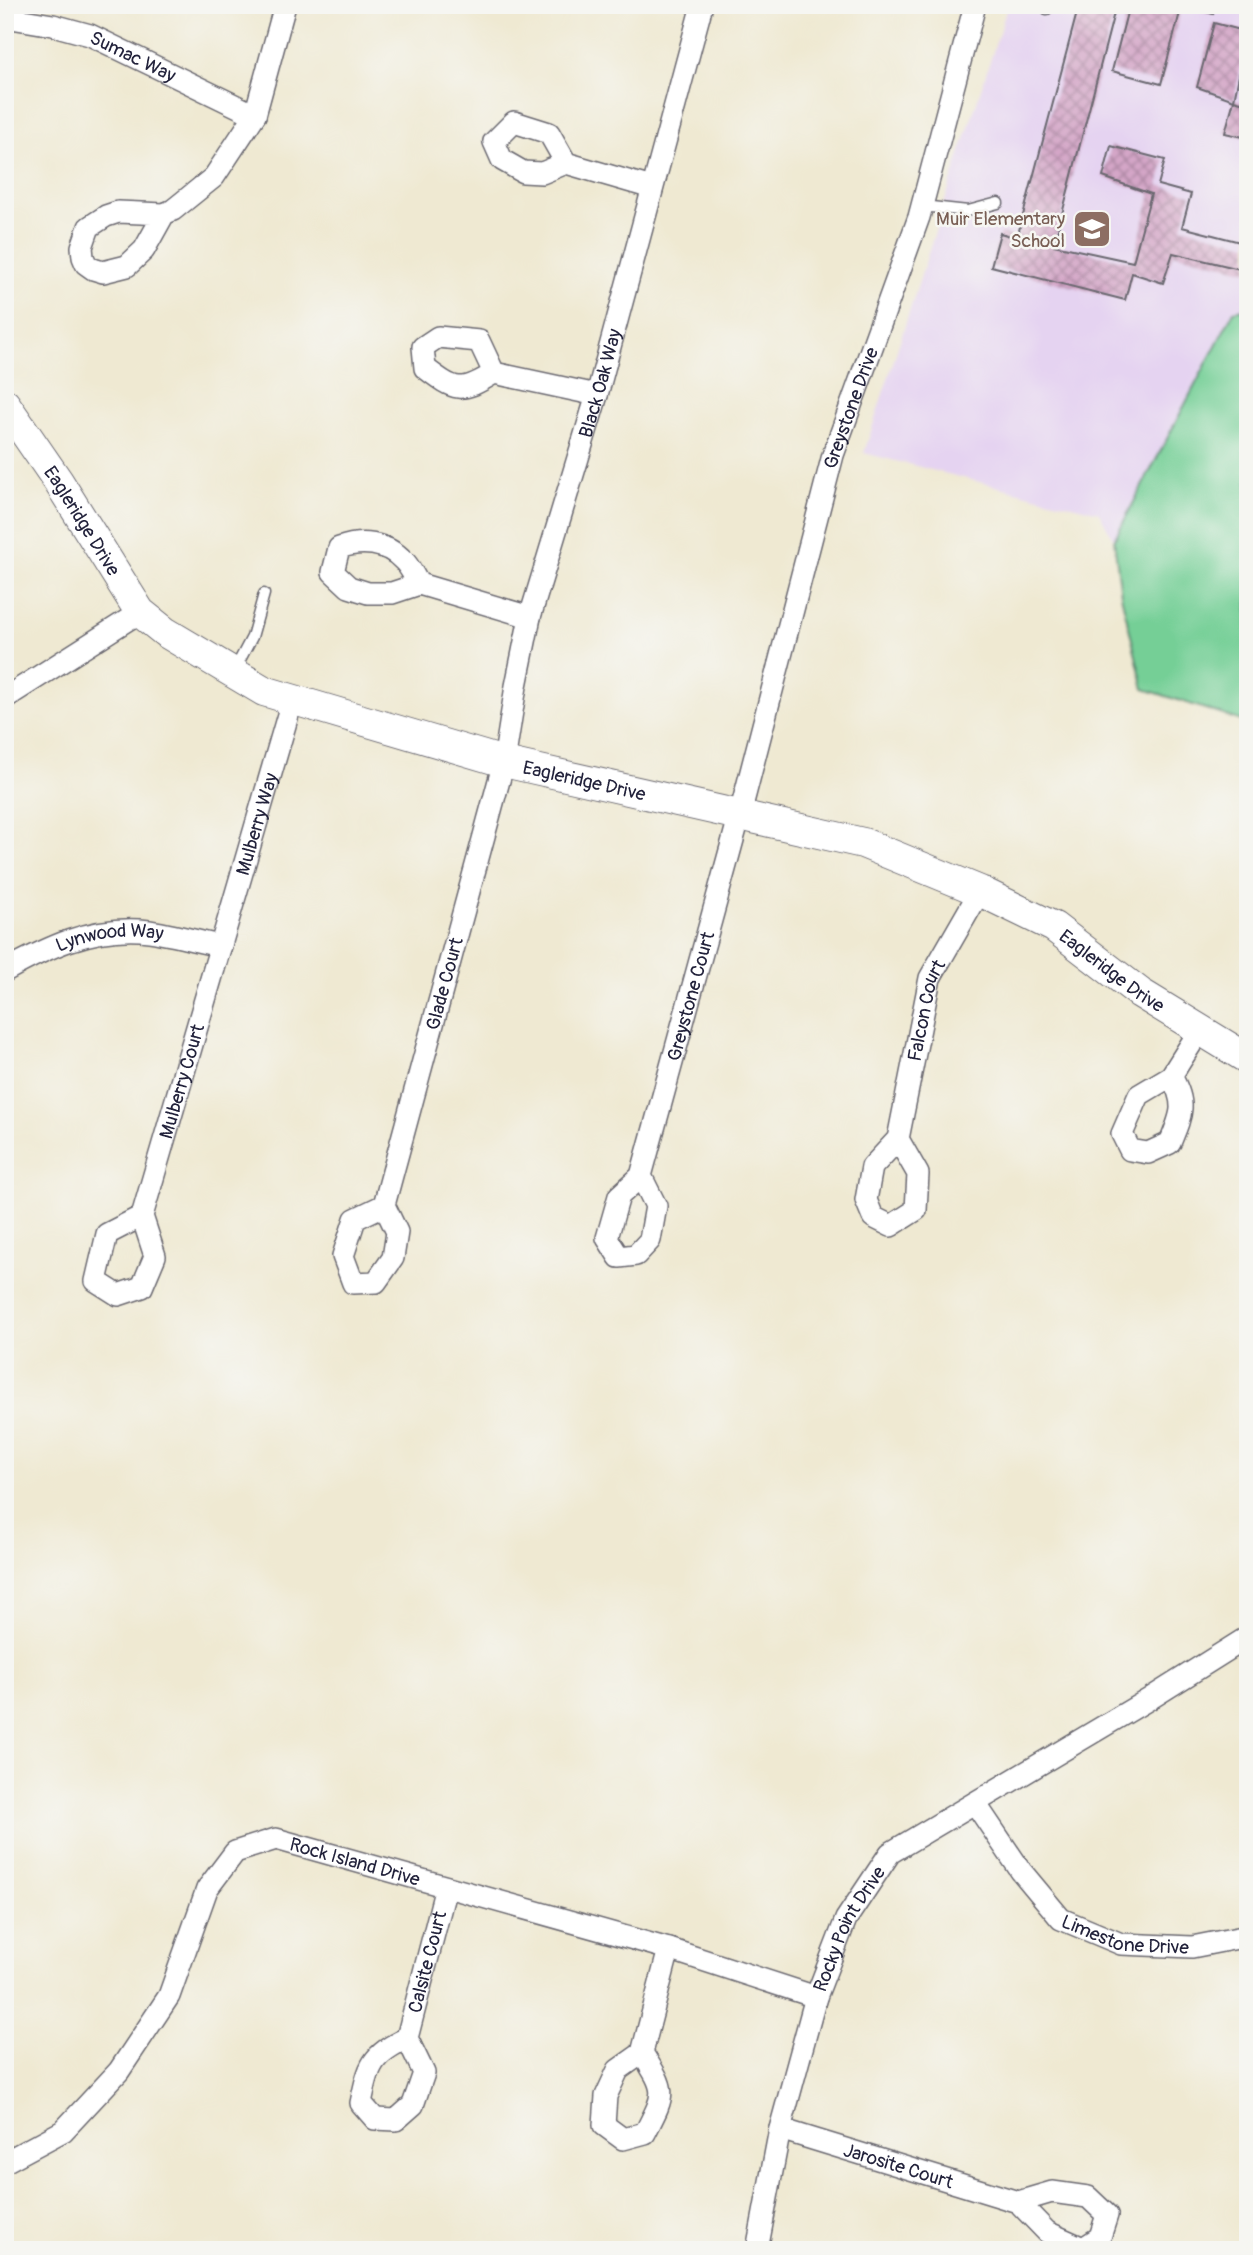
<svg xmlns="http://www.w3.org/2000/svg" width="1253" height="2255" font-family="Pangolin,sans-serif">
<defs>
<pattern id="building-cross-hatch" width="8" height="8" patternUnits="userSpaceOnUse" patternTransform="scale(1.75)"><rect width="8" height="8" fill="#d4a6c7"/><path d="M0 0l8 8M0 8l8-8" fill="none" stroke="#ac87a3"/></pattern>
</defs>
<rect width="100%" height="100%" fill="#f6f6f2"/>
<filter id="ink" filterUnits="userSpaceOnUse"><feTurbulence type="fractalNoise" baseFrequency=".0143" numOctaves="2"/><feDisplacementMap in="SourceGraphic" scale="14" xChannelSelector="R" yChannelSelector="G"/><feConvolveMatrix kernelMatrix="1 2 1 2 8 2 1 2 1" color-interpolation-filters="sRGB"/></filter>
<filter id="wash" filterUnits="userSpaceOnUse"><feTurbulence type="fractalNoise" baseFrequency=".00686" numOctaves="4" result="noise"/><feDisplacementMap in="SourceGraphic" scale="28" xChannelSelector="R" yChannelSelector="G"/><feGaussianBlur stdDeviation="1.57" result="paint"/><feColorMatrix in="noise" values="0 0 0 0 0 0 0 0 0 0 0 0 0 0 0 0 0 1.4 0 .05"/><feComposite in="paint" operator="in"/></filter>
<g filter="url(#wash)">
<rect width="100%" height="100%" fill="#efe9d2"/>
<path fill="#e5d3f1" d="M1008 5H1248V723L1144 689 1121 595 1114 540 1099 512 864 453Z"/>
<path fill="#75cf96" stroke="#4c7868" stroke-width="2" d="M1248 308V723L1144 689 1121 595 1114 540 1234 311Z"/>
<g id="blocks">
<g fill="url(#building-cross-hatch)">
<path d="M1079 5H1116L1054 245 1133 262 1151 194 1103 177 1111 146 1165 160 1158 185 1191 194 1182 227 1248 244V271L1173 253 1163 283 1132 273 1125 300 991 266 1000 233 1017 238Z"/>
<path d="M1129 5H1182L1161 84 1112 71Z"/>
<path d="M1183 5H1215L1213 14Z"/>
<path d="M1214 23 1248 32 1234 100 1197 87Z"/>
<path d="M1234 100 1248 104V138L1225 133Z"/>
</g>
</g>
</g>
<g filter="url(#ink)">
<use href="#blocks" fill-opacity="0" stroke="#6a6870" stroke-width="2"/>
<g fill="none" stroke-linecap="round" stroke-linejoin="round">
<defs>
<g id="lane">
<path d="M1044 5 1047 9"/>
<path d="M922 206 968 211 998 203"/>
<path d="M234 671 252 637 264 594"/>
</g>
<g id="street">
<path id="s1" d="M5 17 53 25 90 35 255 115"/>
<path d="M566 163 549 133 514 122 494 142 502 160 523 172 542 173 566 163 652 188"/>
<path d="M164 214 144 250 127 266 103 272 93 269 86 264 83 257 82 247 89 227 106 216 118 212 164 214 173 210 214 177 255 115 285 5"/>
<path d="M494 373 479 341 438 337 423 347 425 368C455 391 461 394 494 373L597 395"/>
<path d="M419 584C414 577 410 566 403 560 386 542 361 540 339 548L333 572 349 587 368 593H392L419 584 530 617"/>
<path d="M5 698 140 612"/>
<path id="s2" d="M5 971C48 947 90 927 140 930 166 932 194 941 221 946"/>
<path d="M1171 1076C1187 1104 1182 1114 1170 1143L1148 1153 1130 1150 1122 1134 1139 1095 1171 1076 1200 1030"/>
<path id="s3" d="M898 1139 918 1174 916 1210 891 1226 873 1217 866 1200 872 1167 898 1139 930 978 980 891"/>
<path id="s4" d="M641 1176 656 1206 650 1240 636 1255 619 1257 607 1238 619 1196 641 1176 740 814 833 455 919 217 975 5"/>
<path id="s5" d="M384 1205 355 1219 343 1256 353 1283 376 1282 393 1258 397 1232 384 1205 504 762 516 686 530 617 597 395 702 5"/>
<path id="s6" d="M142 1216 107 1234 96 1281 118 1295 142 1287 155 1256 142 1216 292 701"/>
<path id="s7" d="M975 1803 1021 1871 1061 1919 1121 1944 1192 1947 1248 1936"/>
<path id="s8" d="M407 2038C371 2055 369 2065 361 2103L375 2119 396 2120 413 2105 424 2073 407 2038 446 1887"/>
<path d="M642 2053C667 2092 666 2092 645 2133L623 2139 604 2125 606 2096 618 2070 642 2053 669 1949"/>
<path id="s9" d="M780 2129 1018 2202 1047 2232 1083 2248 1100 2237 1107 2215 1088 2197 1052 2192 1018 2202"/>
<path id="s10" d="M5 2162 63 2131 119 2071 169 1996 207 1889 235 1852 276 1839 669 1949 816 1997"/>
<path id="s11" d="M757 2250 780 2129 816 1997 846 1919 890 1853 1151 1698 1248 1637"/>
</g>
<g id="secondary">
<path id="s12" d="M5 404 58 481 140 612 165 632 264 691 504 762 863 843 980 891 1054 927 1140 993 1248 1059"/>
</g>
</defs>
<use href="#lane" stroke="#6a6870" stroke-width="13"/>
<use href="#street" stroke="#6a6870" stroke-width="24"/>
<use href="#secondary" stroke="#6a6870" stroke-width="32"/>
<use href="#lane" stroke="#fff" stroke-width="10"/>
<use href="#street" stroke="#fff" stroke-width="21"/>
<use href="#secondary" stroke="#fff" stroke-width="30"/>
</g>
</g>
<defs>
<symbol id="school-square" viewBox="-11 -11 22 22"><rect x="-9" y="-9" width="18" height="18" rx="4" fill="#8d6e63" stroke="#f6f6f2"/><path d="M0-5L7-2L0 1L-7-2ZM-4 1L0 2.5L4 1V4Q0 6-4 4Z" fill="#fff"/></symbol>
</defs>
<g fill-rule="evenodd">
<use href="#school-square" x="1070" y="207" width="44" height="44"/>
</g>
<g text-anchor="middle" stroke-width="5" stroke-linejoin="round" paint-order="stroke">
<g font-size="19" fill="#22223b" stroke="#f6f6f2">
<text dy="7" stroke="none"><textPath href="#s1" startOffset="135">Sumac Way</textPath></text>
<text dy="7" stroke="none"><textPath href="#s5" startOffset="1059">Black Oak Way</textPath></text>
<text dy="7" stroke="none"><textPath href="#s4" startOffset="998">Greystone Drive</textPath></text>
<text dy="7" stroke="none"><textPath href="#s12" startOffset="140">Eagleridge Drive</textPath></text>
<text dy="7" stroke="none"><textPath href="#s12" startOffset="728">Eagleridge Drive</textPath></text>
<text dy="7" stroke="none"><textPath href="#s6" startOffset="623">Mulberry Way</textPath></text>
<text dy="7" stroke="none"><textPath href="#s2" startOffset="112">Lynwood Way</textPath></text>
<text dy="7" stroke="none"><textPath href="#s12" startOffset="1295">Eagleridge Drive</textPath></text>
<text dy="7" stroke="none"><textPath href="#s5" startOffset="438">Glade Court</textPath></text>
<text dy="7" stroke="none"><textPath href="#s4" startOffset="388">Greystone Court</textPath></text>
<text dy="7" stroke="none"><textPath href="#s3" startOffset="348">Falcon Court</textPath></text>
<text dy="7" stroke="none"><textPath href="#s6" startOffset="355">Mulberry Court</textPath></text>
<text dy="7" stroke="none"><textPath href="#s10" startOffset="523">Rock Island Drive</textPath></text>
<text dy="7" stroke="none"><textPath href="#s11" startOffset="336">Rocky Point Drive</textPath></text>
<text dy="7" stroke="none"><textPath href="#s7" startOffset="212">Limestone Drive</textPath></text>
<text dy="7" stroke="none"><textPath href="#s8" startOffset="301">Calsite Court</textPath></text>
<text dy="7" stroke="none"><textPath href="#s9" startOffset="124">Jarosite Court</textPath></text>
</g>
<g font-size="19" fill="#785e54" stroke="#f6f6f2" text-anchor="end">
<text x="1065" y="225">Muir Elementary<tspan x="1065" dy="22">School</tspan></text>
</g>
</g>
<rect width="1253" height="2255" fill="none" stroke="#f6f6f2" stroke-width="28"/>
</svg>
